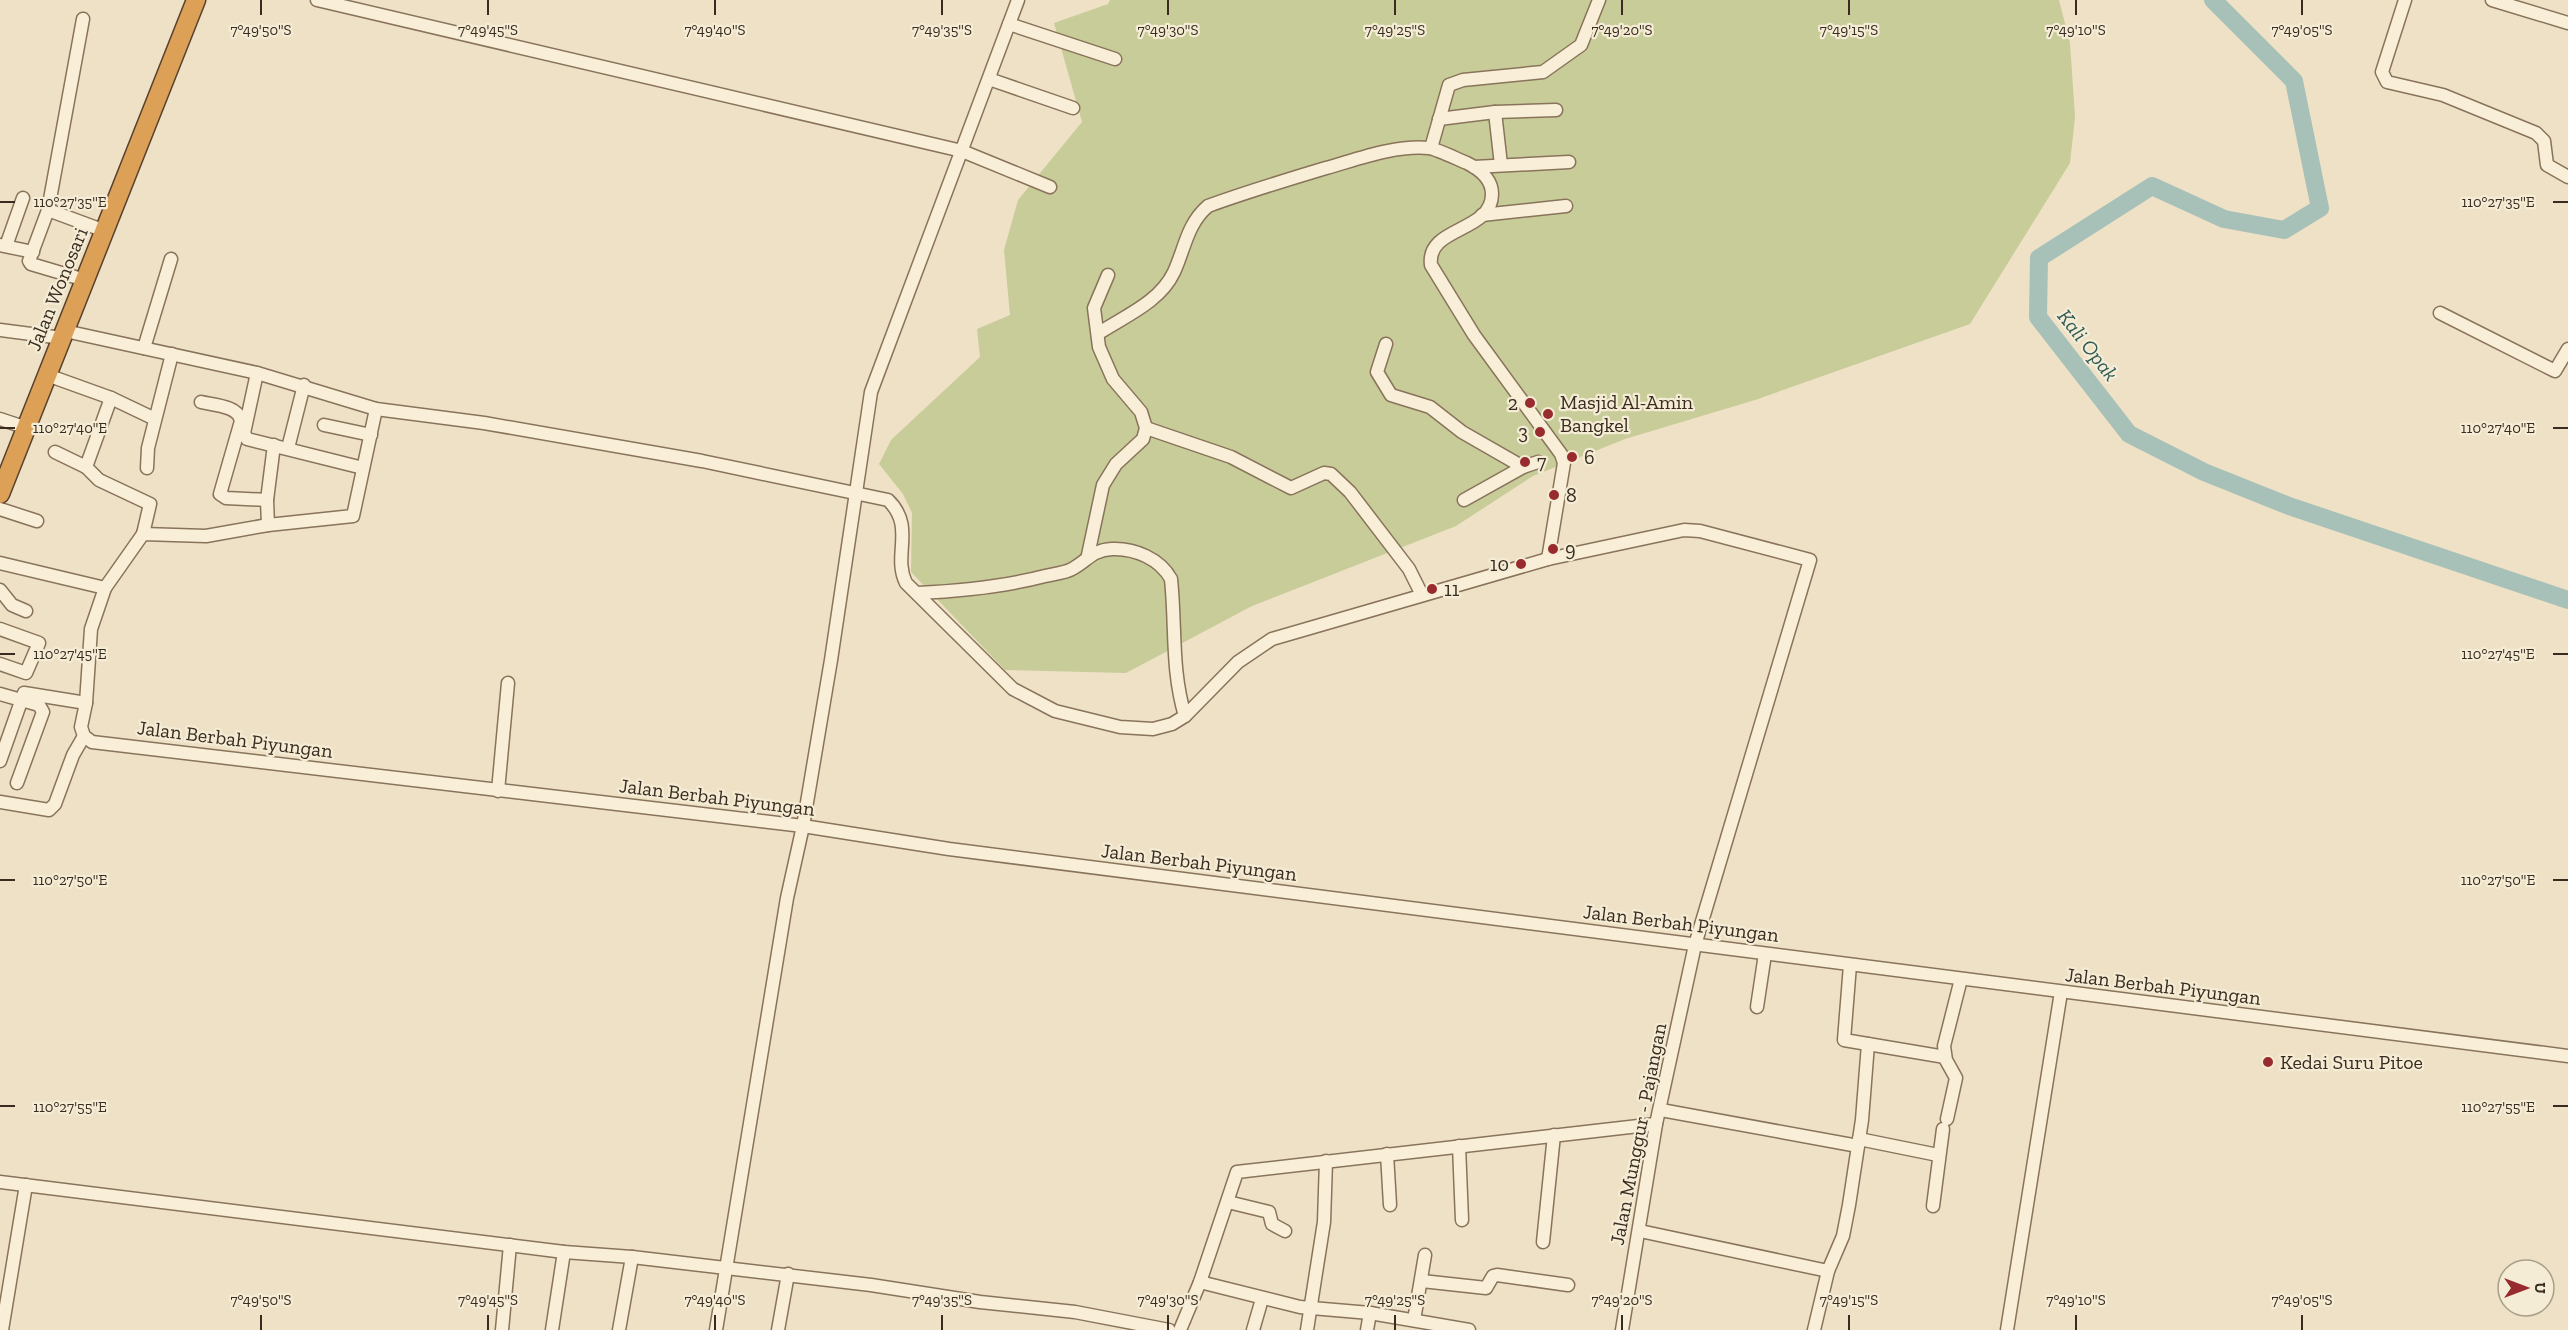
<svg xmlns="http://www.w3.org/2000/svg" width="2568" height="1330" font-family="'Zilla Slab',serif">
<rect width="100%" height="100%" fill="#eee1c5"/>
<path fill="#c7cc99" d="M1110 0H2059L2070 43 2075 117 2070 163 1970 324 1755 400 1625 439 1533 476 1456 526 1252 606 1126 673 1005 670 911 572 912 513 903 494 879 464 891 440 980 357 977 329 1010 315 1004 250 1018 200 1082 122 1054 23 1108 4Z"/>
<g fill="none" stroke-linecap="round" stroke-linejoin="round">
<path stroke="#a7c1b9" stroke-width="18" d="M2213 0 2294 81 2320 208 2284 230 2224 219 2152 186 2039 258 2038 317 2129 434 2204 472 2289 506 2568 600"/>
<defs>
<g id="minor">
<path d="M317 0 962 151 1050 187"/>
<path d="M2405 0 2382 72 2387 82 2443 95 2536 133 2544 141 2547 165 2568 177"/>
<path d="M2492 0 2568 23"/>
<path d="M83 19 48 210 29 261 31 264 85 280"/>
<path d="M1009 24 1115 59"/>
<path d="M989 79 1073 108"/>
<path d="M1495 112 1501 165"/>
<path d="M1439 119 1495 112 1556 110"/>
<path d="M1431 148 1449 85 1463 80 1543 72 1581 45 1599 0"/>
<path d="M1474 167 1569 162"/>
<path d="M48 210 105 231"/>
<path d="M1482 215 1566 206"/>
<path d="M0 245 33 252"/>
<path d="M6 246 23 198"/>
<path d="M2440 313 2555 371 2568 349"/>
<path d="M0 330 62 338"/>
<path d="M65 331 257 373 376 409 484 423 702 461 888 500C916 527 892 555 906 583L1013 689 1055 711 1120 727 1153 729 1172 724 1185 716 1238 662 1272 639 1548 559 1684 530 1700 531 1810 560 1695 945 1656 1124 1622 1330"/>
<path d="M1099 333C1125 316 1160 302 1174 272 1185 248 1187 224 1208 206 1246 192 1286 180 1326 168 1358 159 1394 145 1429 148 1437 149 1459 160 1467 163 1479 169 1492 179 1492 194 1492 233 1426 226 1431 265L1474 335 1561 454 1564 463 1548 559"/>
<path d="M1386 344 1377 372 1391 395 1430 407 1462 432 1523 467 1538 462"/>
<path d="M144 348 171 259"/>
<path d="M257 373 244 433 247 439 363 468"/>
<path d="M47 375 111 398 155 419"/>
<path d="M201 402C214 405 239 406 241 421L220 494 226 498 267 500"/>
<path d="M0 419 27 428"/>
<path d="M324 425 371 435"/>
<path d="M1146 428 1231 457 1291 488 1324 473 1331 474 1350 492 1409 569 1422 595"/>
<path d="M288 448 304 385"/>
<path d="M55 452 86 467 99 480 150 504 143 534"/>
<path d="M86 467 111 398"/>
<path d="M147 468 148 448 172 354"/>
<path d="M1464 500 1523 467"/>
<path d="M0 509 37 521"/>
<path d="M268 525 267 500 274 445"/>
<path d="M1088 555 1103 485 1116 464 1143 439 1146 428 1141 412 1113 379 1099 347 1094 308 1108 275"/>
<path d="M0 563 105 588 91 629 86 703 81 727 84 736 92 742 803 826 949 849 2568 1056"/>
<path d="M105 588 143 534 206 536 268 525 353 516 376 409"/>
<path d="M0 590 12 605 26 611"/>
<path d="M917 593C961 591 1003 587 1045 576 1053 574 1065 573 1072 569 1087 561 1092 550 1112 549 1135 548 1160 559 1171 579 1176 627 1171 669 1185 716"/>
<path d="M0 629 39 643 26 673 0 664"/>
<path d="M0 694 39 705 43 712 17 783"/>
<path d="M0 761 24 693 86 703"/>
<path d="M498 791 508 683"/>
<path d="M0 802 49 810 55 804 73 755 84 736"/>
<path d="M1850 965 1844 1040 1945 1057"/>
<path d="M1757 1007 1765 954"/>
<path d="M1661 1110 1858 1146"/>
<path d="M1947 1119 1956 1078 1946 1060 1944 1046 1961 979"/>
<path d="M1859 1139 1938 1155"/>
<path d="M1459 1146 1462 1220"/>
<path d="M1387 1154 1390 1205"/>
<path d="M0 1182 564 1252 632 1257 871 1285 980 1302 1075 1312 1169 1330"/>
<path d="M1228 1202 1269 1212 1272 1224 1285 1231"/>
<path d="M1933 1206 1943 1129"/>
<path d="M1640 1231 1828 1271"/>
<path d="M1543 1242 1554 1135"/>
<path d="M1422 1281 1486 1288 1493 1276 1497 1275 1568 1285"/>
<path d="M1200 1282 1300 1307 1370 1313 1469 1330"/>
<path d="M1414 1320 1425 1255"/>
<path d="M2 1330 26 1185"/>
<path d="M502 1330 510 1245"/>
<path d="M552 1330 564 1252"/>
<path d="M619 1330 632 1257"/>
<path d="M716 1330 787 898 803 826 831 660 871 392 1018 0"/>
<path d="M778 1330 788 1274"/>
<path d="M1180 1330 1200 1282 1237 1172 1656 1124"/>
<path d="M1253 1330 1262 1299"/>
<path d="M1307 1330 1324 1222 1326 1161"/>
<path d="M1367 1330 1370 1313"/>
<path d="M1814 1330 1828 1271 1843 1236 1849 1205 1862 1120 1868 1044"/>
<path d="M2007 1330 2061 992"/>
</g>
<path id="highway" d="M0 494 196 0"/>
</defs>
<use href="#minor" stroke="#89735b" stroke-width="15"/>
<use href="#highway" stroke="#57412f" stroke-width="21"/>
<use href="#minor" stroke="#f9efd8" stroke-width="12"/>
<use href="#highway" stroke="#dca057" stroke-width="18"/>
</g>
<path fill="none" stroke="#392b1f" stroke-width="2" d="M261 0V15M488 0V15M715 0V15M942 0V15M1168 0V15M1395 0V15M1622 0V15M1849 0V15M2076 0V15M2302 0V15M0 202H15M2553 202H2568M0 428H15M2553 428H2568M0 654H15M2553 654H2568M0 880H15M2553 880H2568M0 1106H15M2553 1106H2568M261 1315V1330M488 1315V1330M715 1315V1330M942 1315V1330M1168 1315V1330M1395 1315V1330M1622 1315V1330M1849 1315V1330M2076 1315V1330M2302 1315V1330"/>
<g fill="#982b2d" stroke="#f5ecd5" stroke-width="2">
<circle cx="1530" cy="403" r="6"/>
<circle cx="1548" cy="414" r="6"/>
<circle cx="1540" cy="432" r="6"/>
<circle cx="1572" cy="457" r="6"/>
<circle cx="1525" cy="462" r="6"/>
<circle cx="1554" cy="495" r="6"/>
<circle cx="1553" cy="549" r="6"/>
<circle cx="1521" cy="564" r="6"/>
<circle cx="1432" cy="589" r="6"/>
<circle cx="2268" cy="1062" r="6"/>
</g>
<g text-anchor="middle" stroke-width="4.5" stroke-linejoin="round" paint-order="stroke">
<g font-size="20" fill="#392b1f" stroke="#f5ecd5">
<text transform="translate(57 289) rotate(-68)" y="7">Jalan Wonosari</text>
<text transform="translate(235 739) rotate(7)" y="7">Jalan Berbah Piyungan</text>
<text transform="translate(717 797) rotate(7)" y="7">Jalan Berbah Piyungan</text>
<text transform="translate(1199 862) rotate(7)" y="7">Jalan Berbah Piyungan</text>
<text transform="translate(1681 923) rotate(7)" y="7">Jalan Berbah Piyungan</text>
<text transform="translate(2163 986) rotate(7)" y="7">Jalan Berbah Piyungan</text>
<text transform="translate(1638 1134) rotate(-79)" y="7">Jalan Munggur - Pajangan</text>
</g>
<g font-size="20" fill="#392b1f" stroke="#f5ecd5" text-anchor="start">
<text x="1560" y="409">Masjid Al-Amin<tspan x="1560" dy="23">Bangkel</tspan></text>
<text x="1518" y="410" text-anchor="end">2</text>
<text x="1528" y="439" text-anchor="end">3</text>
<text x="1584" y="464">6</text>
<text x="1537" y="469">7</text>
<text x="1566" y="502">8</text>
<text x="1565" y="556">9</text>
<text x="1509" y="571" text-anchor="end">10</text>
<text x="1444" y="596">11</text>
<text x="2280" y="1069">Kedai Suru Pitoe</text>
</g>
<g font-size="21" font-style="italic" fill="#2e5955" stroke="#f5ecd5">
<text transform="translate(2088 345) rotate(52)" y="7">Kali Opak</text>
</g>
</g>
<g font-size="15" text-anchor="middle" fill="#392b1f" stroke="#f5ecd5" stroke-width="4.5" stroke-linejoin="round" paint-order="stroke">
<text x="261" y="35">7°49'50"S</text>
<text x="488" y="35">7°49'45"S</text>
<text x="715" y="35">7°49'40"S</text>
<text x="942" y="35">7°49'35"S</text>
<text x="1168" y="35">7°49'30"S</text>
<text x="1395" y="35">7°49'25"S</text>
<text x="1622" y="35">7°49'20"S</text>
<text x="1849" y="35">7°49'15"S</text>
<text x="2076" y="35">7°49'10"S</text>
<text x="2302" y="35">7°49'05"S</text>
<text x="2498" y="207">110°27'35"E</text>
<text x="70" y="207">110°27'35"E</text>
<text x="2498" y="433">110°27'40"E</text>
<text x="70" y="433">110°27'40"E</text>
<text x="2498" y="659">110°27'45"E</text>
<text x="70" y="659">110°27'45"E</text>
<text x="2498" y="885">110°27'50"E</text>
<text x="70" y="885">110°27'50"E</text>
<text x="2498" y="1112">110°27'55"E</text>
<text x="70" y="1112">110°27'55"E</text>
<text x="261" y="1305">7°49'50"S</text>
<text x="488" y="1305">7°49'45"S</text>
<text x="715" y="1305">7°49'40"S</text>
<text x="942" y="1305">7°49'35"S</text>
<text x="1168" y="1305">7°49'30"S</text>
<text x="1395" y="1305">7°49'25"S</text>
<text x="1622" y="1305">7°49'20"S</text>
<text x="1849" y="1305">7°49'15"S</text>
<text x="2076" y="1305">7°49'10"S</text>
<text x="2302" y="1305">7°49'05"S</text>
</g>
<g transform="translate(2526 1288) rotate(90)"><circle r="28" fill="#f5ecd5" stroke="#aa9f8c" stroke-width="1.5"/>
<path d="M0-4.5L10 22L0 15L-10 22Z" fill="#982b2d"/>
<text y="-9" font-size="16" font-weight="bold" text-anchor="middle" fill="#392b1f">U</text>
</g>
</svg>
